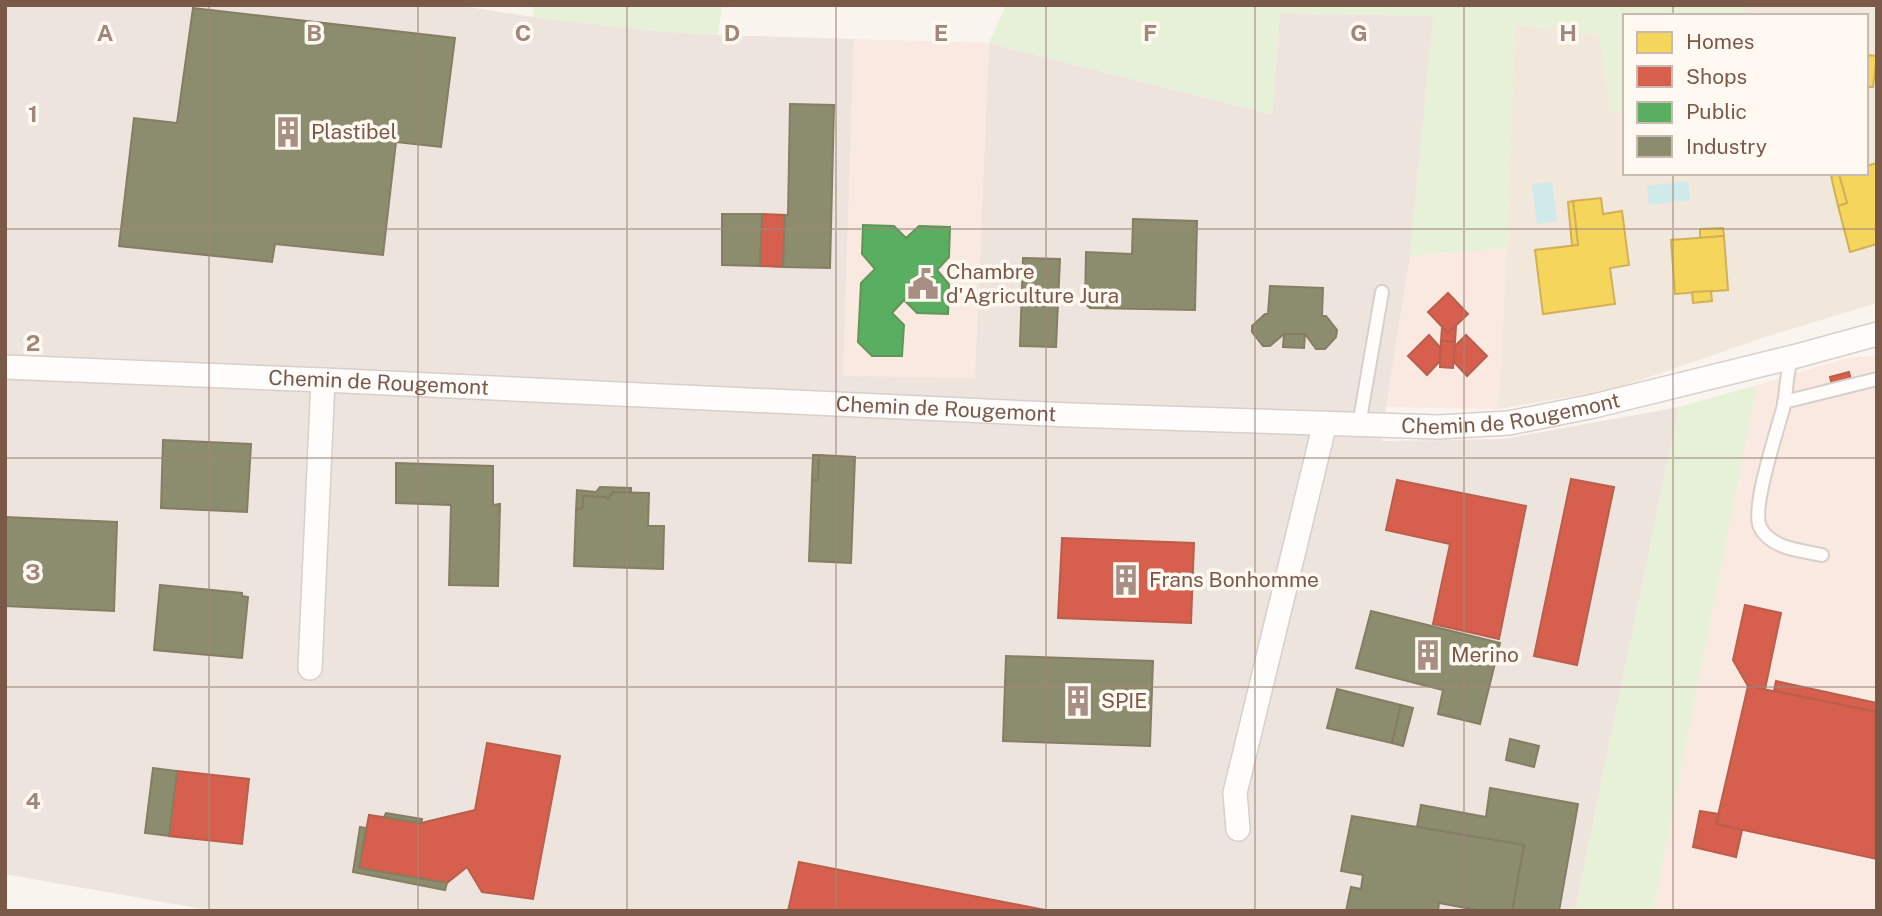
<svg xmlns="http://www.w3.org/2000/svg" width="1882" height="916" font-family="'Public Sans',sans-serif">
<rect width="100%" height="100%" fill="#f9f4ee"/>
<path fill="#f2e7db" d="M1747 5H1877V303L1765 337 1615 389 1498 409 1507 248 1515 24 1599 34 1611 111H1625V173H1866V16H1745Z"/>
<g fill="#f9e9e1">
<path d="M854 39 989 43 975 378 843 377Z"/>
<path d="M1507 248 1498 409 1386 407 1410 256Z"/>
<path d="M1877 356V911H1653L1757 385 1848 358Z"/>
</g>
<path fill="#ede4de" d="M5 5H456L533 17 655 31 718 35 854 39 843 376 975 378 989 43 1272 114 1280 13 1434 16 1410 256 1386 407 1382 441 1503 439 1679 407 1575 911H213L5 874Z"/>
<g fill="#e6f1d7">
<path d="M534 5H722L718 35 655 31 533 17Z"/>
<path d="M1006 5H1747L1745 16H1625V111H1611L1599 34 1515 24 1507 248 1410 256 1433 16 1280 13 1272 114 989 43Z"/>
<path d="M1757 385 1653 911H1575L1679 407Z"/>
</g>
<g fill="#ceeaeb">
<path d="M1688 181 1690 200 1649 205 1647 186Z"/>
<path d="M1552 182 1557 221 1537 224 1532 184Z"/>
</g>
<g fill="#f6d55c" stroke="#d1b056" stroke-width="2">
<path d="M1866 55 1877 56 1873 87H1866Z"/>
<path d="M1877 163V244L1850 252 1838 206 1847 203 1839 174 1866 173V166Z"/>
<path d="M1839 174 1847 203 1838 206 1831 176Z"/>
<path d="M1601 198 1603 214 1622 211 1629 265 1610 268 1615 304 1543 314 1535 250 1578 245 1573 201Z"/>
<path d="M1573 201 1578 245H1572L1568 202Z"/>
<path d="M1723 228 1724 236 1700 238V229Z"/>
<path d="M1724 236 1728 290 1675 294 1671 240Z"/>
<path d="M1711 291 1712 301 1693 303 1692 292Z"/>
</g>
<g fill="#d6604d" stroke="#bb5e4c" stroke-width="2">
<path d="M762 214 785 215 783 267 760 266Z"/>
<path d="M1448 293 1468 314 1448 333 1428 312Z"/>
<path d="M1456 326 1455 342 1441 341 1442 327 1448 333Z"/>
<path d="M1429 335 1441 348 1440 361 1427 375 1408 356Z"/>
<path d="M1466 335 1487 356 1467 376 1454 362V347Z"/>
<path d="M1441 341 1455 342 1453 368 1440 367Z"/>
<path d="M1849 372 1852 384 1833 389 1830 377Z"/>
<path d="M1571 479 1614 487 1577 665 1534 656Z"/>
<path d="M1397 480 1526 506 1499 639 1433 624 1450 544 1386 530Z"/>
<path d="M1062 538 1194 543 1191 623 1058 618Z"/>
<path d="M1745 605 1781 613 1765 689 1748 686 1733 660Z"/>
<path d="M1776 681 1877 703V712L1774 691Z"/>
<path d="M1748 686 1877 712V859L1716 824Z"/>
<path d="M487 743 560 756 533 899 482 892 467 867 447 883 359 868 369 815 421 823 475 810Z"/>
<path d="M177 771 249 779 242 844 169 836Z"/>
<path d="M1700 811 1719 814 1716 824 1742 830 1736 857 1693 847Z"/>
<path d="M799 862 1050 911H788Z"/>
</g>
<path fill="#5aae61" stroke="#64945a" stroke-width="2" d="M863 225 894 226 906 238 919 226 950 227 949 257 937 270 949 284 948 314 917 313 904 300 892 313 904 325 902 356H872L858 342 861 283 875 269 862 254Z"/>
<g fill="#8c8c6e" stroke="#877d63" stroke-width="2">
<path d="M193 8 455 38 441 147 396 142 383 255 275 244 272 262 119 246 134 118 177 123Z"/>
<path d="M790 104 834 105 830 268 783 267 785 215H788Z"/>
<path d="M722 214H762L760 266 722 265Z"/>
<path d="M1133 219 1197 221 1195 310 1090 308 1085 303 1086 252 1132 254Z"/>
<path d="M1023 258 1060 259 1056 347 1020 346Z"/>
<path d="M1270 286 1323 288 1322 316H1326L1337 330 1336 337 1325 349H1316L1305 334H1284L1270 346H1263L1252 332V326L1265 314H1268Z"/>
<path d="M1284 334H1305L1304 348 1283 347Z"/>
<path d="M163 440 251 444 247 512 161 508Z"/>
<path d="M813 455H819L818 480H812Z"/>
<path d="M819 455 855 457 851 563 809 561 812 480H818Z"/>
<path d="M396 463 493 466V505L500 504 498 586 449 585 451 505 396 503Z"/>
<path d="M600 487 631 488V493L613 492 608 499 606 497 583 496V507L576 511 577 490 596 492Z"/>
<path d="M613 492 649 493 648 526H664L663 569 574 566 576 511 583 507V496L606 497 608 499Z"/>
<path d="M5 517 117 522 114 611 5 606Z"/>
<path d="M160 585 242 593V596L248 597 242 658 154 650Z"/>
<path d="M1371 611 1500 643 1480 724 1438 714 1443 690 1356 668Z"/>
<path d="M1006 656 1153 661 1150 746 1003 741Z"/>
<path d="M1337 689 1401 705 1392 743 1327 728Z"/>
<path d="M1401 705 1413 708 1403 746 1392 743Z"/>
<path d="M1510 739 1539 746 1534 767 1506 760Z"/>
<path d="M153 768 177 771 169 836 145 833Z"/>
<path d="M1490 788 1578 804 1559 911H1512L1524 845 1417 827 1421 805 1486 817Z"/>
<path d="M386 813 422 819 421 823 384 817Z"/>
<path d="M1352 816 1524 845 1512 911H1482L1439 903 1438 911H1346L1351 887 1361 889 1363 875 1341 871Z"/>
<path d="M360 827 366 828 359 868 447 883 445 890 353 872Z"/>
</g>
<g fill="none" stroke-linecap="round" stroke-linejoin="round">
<defs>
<g id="service">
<path d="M1792 357C1786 373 1787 388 1784 405 1778 429 1751 507 1760 527 1771 549 1800 550 1822 555"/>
<path d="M1784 402 1877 379"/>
<path d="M1359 425 1382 292"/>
</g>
<g id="minor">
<path id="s1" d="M5 367 323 380 1069 415 1438 427 1509 423 1594 406 1793 357 1877 334"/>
<path d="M310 668 323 380"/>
<path d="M1238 829 1235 793 1325 423"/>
</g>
</defs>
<use href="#service" stroke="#d8cfca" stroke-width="16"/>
<use href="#minor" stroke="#d8cfca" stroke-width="26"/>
<use href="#service" stroke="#fefdfc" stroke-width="12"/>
<use href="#minor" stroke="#fefdfc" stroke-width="23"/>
</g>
<path fill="none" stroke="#a0877a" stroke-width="2" stroke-opacity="0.55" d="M209 5V911M418 5V911M627 5V911M836 5V911M1046 5V911M1255 5V911M1464 5V911M1673 5V16M1673 173V911M5 229H1877M5 458H1877M5 687H1877"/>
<defs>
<symbol id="building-bare" viewBox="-9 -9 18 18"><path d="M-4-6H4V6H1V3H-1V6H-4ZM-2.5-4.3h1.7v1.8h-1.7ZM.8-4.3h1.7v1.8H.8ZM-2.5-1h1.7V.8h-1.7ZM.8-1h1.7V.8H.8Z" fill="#a78f83" stroke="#fff9f1" stroke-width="2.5" paint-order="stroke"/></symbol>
<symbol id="civic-bare" viewBox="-9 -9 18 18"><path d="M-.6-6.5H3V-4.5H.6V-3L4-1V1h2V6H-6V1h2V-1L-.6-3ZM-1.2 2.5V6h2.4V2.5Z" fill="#a78f83" stroke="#fff9f1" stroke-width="2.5" paint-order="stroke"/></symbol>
</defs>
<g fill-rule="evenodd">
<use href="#building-bare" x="266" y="110" width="44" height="44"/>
<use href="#civic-bare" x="901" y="262" width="44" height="44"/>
<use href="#building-bare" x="1104" y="558" width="44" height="44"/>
<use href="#building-bare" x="1406" y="633" width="44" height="44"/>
<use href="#building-bare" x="1056" y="679" width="44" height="44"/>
</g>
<g text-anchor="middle" stroke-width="7" stroke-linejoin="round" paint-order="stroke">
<g font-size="21" fill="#7b5949" stroke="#fff9f1" text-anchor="start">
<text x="311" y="139">Plastibel</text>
<text x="946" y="279">Chambre<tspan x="946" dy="24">d'Agriculture Jura</tspan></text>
<text x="1149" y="587">Frans Bonhomme</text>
<text x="1451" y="662">Merino</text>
<text x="1101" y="708">SPIE</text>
</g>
<g font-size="21" fill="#7b5949" stroke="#fff9f1">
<text dy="7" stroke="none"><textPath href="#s1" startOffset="374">Chemin de Rougemont</textPath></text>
<text dy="7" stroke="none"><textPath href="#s1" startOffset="942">Chemin de Rougemont</textPath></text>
<text dy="7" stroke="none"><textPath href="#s1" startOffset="1508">Chemin de Rougemont</textPath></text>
</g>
</g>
<g font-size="23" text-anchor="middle" font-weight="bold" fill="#a0877a" stroke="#fff9f1" stroke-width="7" stroke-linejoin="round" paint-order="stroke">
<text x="105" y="41">A</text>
<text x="314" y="41">B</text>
<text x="523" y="41">C</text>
<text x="732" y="41">D</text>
<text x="941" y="41">E</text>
<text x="1150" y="41">F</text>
<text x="1359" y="41">G</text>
<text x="1568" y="41">H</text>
<text x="33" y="122">1</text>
<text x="33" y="351">2</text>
<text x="33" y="580">3</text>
<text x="33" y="809">4</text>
</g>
<rect width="1882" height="916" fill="none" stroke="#7b5949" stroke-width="14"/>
<rect x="1623" y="14" width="245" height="161" fill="#fff9f1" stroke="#cab9ae" stroke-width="2"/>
<rect x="1637" y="32" width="35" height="21" fill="#f6d55c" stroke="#cab9ae" stroke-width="2"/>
<text x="1686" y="49" font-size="21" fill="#7b5949">Homes</text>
<rect x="1637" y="66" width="35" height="21" fill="#d6604d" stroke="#cab9ae" stroke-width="2"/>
<text x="1686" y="84" font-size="21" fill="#7b5949">Shops</text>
<rect x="1637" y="102" width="35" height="21" fill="#5aae61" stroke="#cab9ae" stroke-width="2"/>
<text x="1686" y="119" font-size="21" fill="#7b5949">Public</text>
<rect x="1637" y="136" width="35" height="21" fill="#8c8c6e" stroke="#cab9ae" stroke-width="2"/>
<text x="1686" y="154" font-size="21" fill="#7b5949">Industry</text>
</svg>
